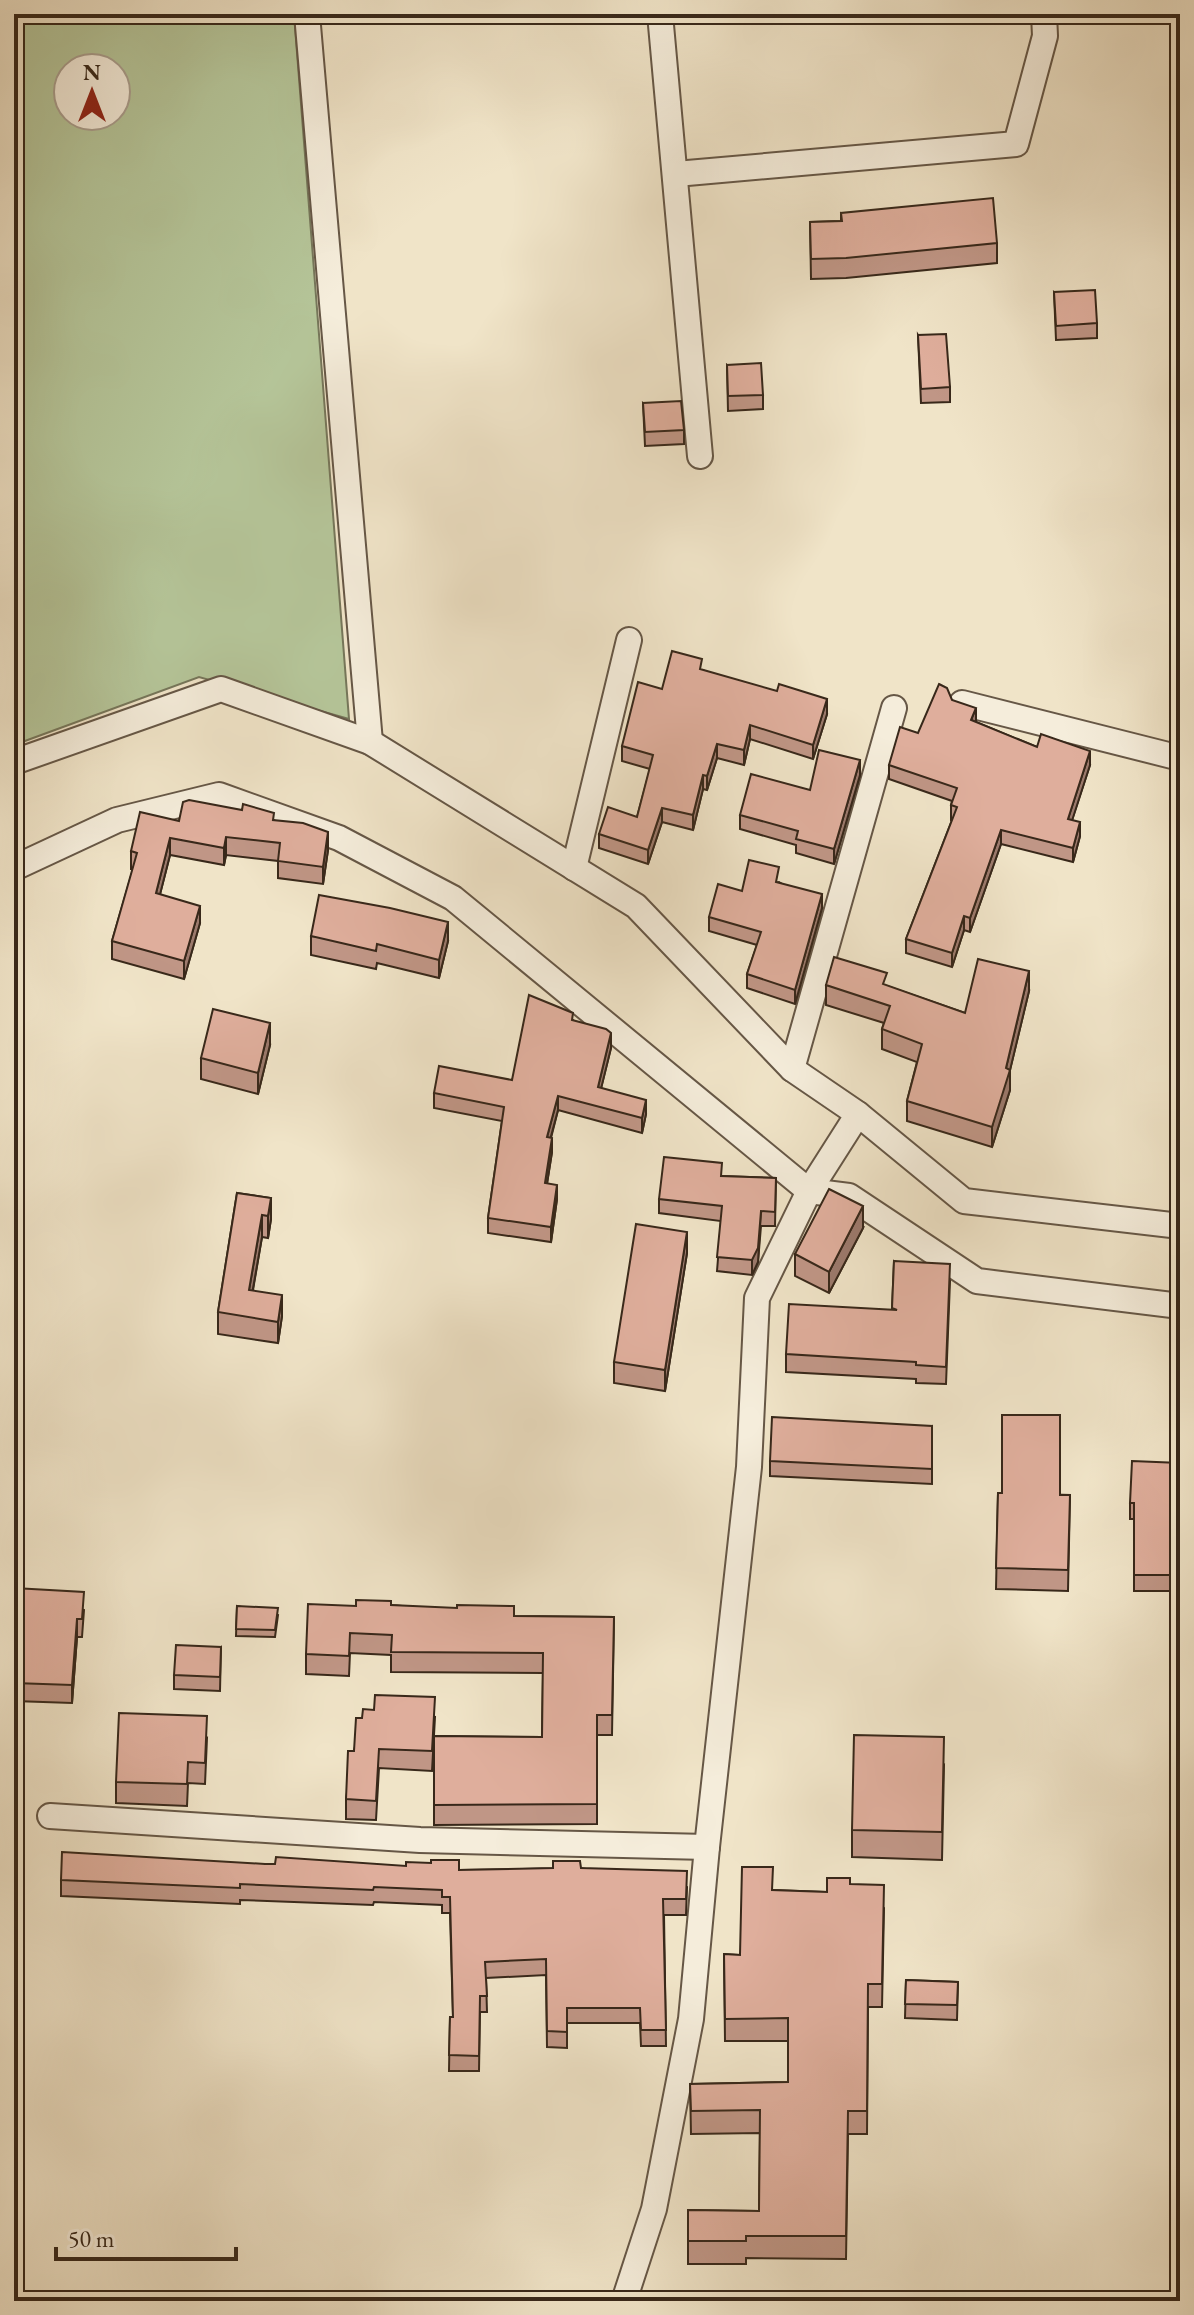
<svg xmlns="http://www.w3.org/2000/svg" width="1194" height="2315" font-family="'EB Garamond',serif">
<rect width="100%" height="100%" fill="#f0e4c8"/>
<filter id="stains"><feTurbulence type="fractalNoise" baseFrequency=".0025" numOctaves="4"/><feColorMatrix values="0 0 0 0 .2 0 0 0 0 .09 0 0 0 0 .02 0 0 0 .5 -.17"/></filter>
<radialGradient id="worn" r=".72"><stop offset=".6" stop-color="#630" stop-opacity="0"/><stop offset="1" stop-color="#630" stop-opacity=".3"/></radialGradient>
<path fill="#b5c599" stroke="#76765a" stroke-width="2" fill-rule="evenodd" d="M14 14H294L349 719 199 677 14 745ZM68 68H116V116H68Z"/>
<g fill="none" stroke-linecap="round" stroke-linejoin="round">
<defs>
<g id="minor">
<path d="M307 14 370 742"/>
<path d="M660 14 700 456"/>
<path d="M676 174 1016 144 1045 36 1044 14"/>
<path d="M962 703 1180 758"/>
<path d="M14 762 221 689 370 742 636 906 792 1069 858 1114 964 1201 1180 1226"/>
<path d="M14 868 117 820 219 795 339 838 453 898 809 1191 849 1196 977 1281 1180 1306"/>
<path d="M574 868 629 640"/>
<path d="M792 1069 894 708"/>
<path d="M50 1816 420 1840 707 1847"/>
<path d="M624 2301 654 2209 691 2019 707 1847 749 1467 757 1298 809 1191 858 1114"/>
</g>
</defs>
<use href="#minor" stroke="#665746" stroke-width="28"/>
<use href="#minor" stroke="#f5eddb" stroke-width="24"/>
</g>
<g fill="#c09686" stroke="#38281a" stroke-width="2">
<path d="M841 213 997 243V263L846 278 811 279 810 222 841 221Z"/>
<path d="M1054 292 1097 323V338L1056 340Z"/>
<path d="M918 335 950 387V402L921 403Z"/>
<path d="M727 365 763 395V409L728 411Z"/>
<path d="M643 403 684 430V444L645 446Z"/>
<path d="M702 670 827 714 813 759 750 739 744 765 717 758 707 790 703 789 693 830 662 822 648 864 599 848V834L637 817 650 769 622 761V746L662 689Z"/>
<path d="M952 700 976 722 1037 747 1090 765 1072 820 1080 836 1073 862 1001 844 970 932 964 930 952 967 906 953V939L952 820H951V805L952 801 889 779V765Z"/>
<path d="M860 775 834 864 796 853V845L740 829V815Z"/>
<path d="M274 820 328 850 323 884 278 878V861L226 855 224 865 170 855 160 894 200 923 184 979 112 959V941L133 869H131V851L179 821Z"/>
<path d="M779 882 822 908 795 1004 747 988V974L757 945 709 931V917L742 891Z"/>
<path d="M311 936 448 941 439 978 377 963 376 969 311 955Z"/>
<path d="M826 985 887 986 965 1013 1029 991 1010 1070V1090L992 1147 907 1121V1101L917 1062 882 1049V1029L884 1023 826 1005Z"/>
<path d="M573 1020 611 1048 601 1088 646 1114 642 1133 558 1110 551 1138 552 1152 547 1183 557 1199 551 1242 488 1233V1218L502 1121 434 1108V1093L512 1080Z"/>
<path d="M270 1045 258 1094 201 1079V1058Z"/>
<path d="M722 1176 776 1178 775 1226H761L758 1262 752 1275 717 1271 721 1221 659 1213V1199Z"/>
<path d="M237 1193 271 1198V1219L268 1238 262 1237 253 1290 282 1316 278 1343 218 1334V1312Z"/>
<path d="M863 1228 829 1293 795 1276V1254Z"/>
<path d="M687 1253 665 1391 614 1383V1362Z"/>
<path d="M894 1261 950 1281 946 1384 916 1383V1379L786 1372V1354L892 1310Z"/>
<path d="M932 1426V1484L770 1476V1461Z"/>
<path d="M1180 1463V1591H1134V1519H1130V1503Z"/>
<path d="M998 1493 1070 1495 1068 1591 996 1589Z"/>
<path d="M14 1588 84 1610 82 1637H77L72 1703 14 1701Z"/>
<path d="M391 1605 514 1616 614 1617 612 1735H597V1824L434 1825V1736L542 1737 543 1673 391 1672V1655L350 1653 349 1676 306 1674V1654L356 1606Z"/>
<path d="M237 1606 278 1615 275 1637 236 1636Z"/>
<path d="M221 1647 220 1691 174 1689V1675Z"/>
<path d="M374 1710 435 1717 432 1771 379 1768 376 1820 346 1819V1799L354 1751 362 1718Z"/>
<path d="M207 1738 205 1784 188 1783 187 1806 116 1803V1782Z"/>
<path d="M944 1765 942 1860 852 1857V1830Z"/>
<path d="M265 1864 459 1870 581 1868 687 1887 686 1915H664L666 2046H641L640 2023H567V2048L547 2047 546 1975 486 1978 487 2012H480L479 2071H449L450 2017H453L450 1913H442V1905L374 1902 373 1905 240 1900V1904L61 1896V1880Z"/>
<path d="M850 1884 884 1908 882 2007H868L867 2134H848L846 2259 746 2258V2264H688V2210L759 2211 760 2133 691 2134 690 2084 788 2082V2041H725L724 1954 740 1955 773 1890 827 1892Z"/>
<path d="M906 1980 958 1982 957 2020 905 2018Z"/>
</g>
<g fill="#9c7a6d" stroke="#38281a" stroke-width="2">
<path d="M827 699V714L813 759V745Z"/>
<path d="M976 708V722L971 720Z"/>
<path d="M750 725V739L744 765V750Z"/>
<path d="M717 744V758L707 790V776Z"/>
<path d="M1090 751V765L1068 833V819Z"/>
<path d="M860 760V775L834 864V849Z"/>
<path d="M703 775V789L693 830V815Z"/>
<path d="M662 808V822L648 864V850Z"/>
<path d="M1080 822V836L1073 862V848Z"/>
<path d="M1001 830V844L970 932V918Z"/>
<path d="M328 832V850L323 884V867Z"/>
<path d="M226 837V855L224 865V848Z"/>
<path d="M170 838V855L156 910V893Z"/>
<path d="M822 894V908L795 1004V990Z"/>
<path d="M200 906V923L184 979V961Z"/>
<path d="M964 916V930L952 967V953Z"/>
<path d="M448 922V941L439 978V960Z"/>
<path d="M1029 971V991L1010 1070V1090L992 1147V1127Z"/>
<path d="M270 1023V1045L258 1094V1073Z"/>
<path d="M611 1033V1048L598 1101V1087Z"/>
<path d="M558 1096V1110L547 1151V1137Z"/>
<path d="M646 1100V1114L642 1133V1118Z"/>
<path d="M552 1138V1152L545 1197V1183Z"/>
<path d="M557 1185V1199L551 1242V1227Z"/>
<path d="M271 1198V1219L268 1238V1216Z"/>
<path d="M863 1206V1228L829 1293V1272Z"/>
<path d="M761 1211 758 1262 752 1275V1260Z"/>
<path d="M262 1215V1237L249 1311V1290Z"/>
<path d="M687 1232V1253L665 1391V1370Z"/>
<path d="M282 1295V1316L278 1343V1322Z"/>
<path d="M77 1619V1637L72 1703V1685Z"/>
</g>
<g fill="#dfae9c" stroke="#38281a" stroke-width="2">
<path d="M993 198 997 243 846 258 811 259 810 222 842 221 841 213Z"/>
<path d="M1095 290 1097 323 1056 326 1054 292Z"/>
<path d="M946 334 950 387 921 389 918 335Z"/>
<path d="M761 363 763 395 728 396 727 365Z"/>
<path d="M681 401 684 430 645 432 643 403Z"/>
<path d="M672 651 702 659 700 669 777 691 779 684 827 699 813 745 750 725 744 750 717 744 707 776 703 775 693 815 662 808 648 850 599 834 608 807 637 817 653 755 622 746 638 682 662 689Z"/>
<path d="M939 684 947 688 952 700 976 708 971 720 1037 747 1041 734 1090 751 1068 819 1080 822 1073 848 1001 830 970 918 964 916 952 953 906 939 957 807 951 805 957 788 889 765 900 727 918 733Z"/>
<path d="M819 750 860 760 834 849 796 839 798 831 740 815 751 774 810 790Z"/>
<path d="M189 800 242 810 243 804 274 813 273 820 303 823 328 832 323 867 278 861 280 843 226 837 224 848 170 838 156 893 200 906 184 961 112 941 137 853 131 851 140 812 179 821 183 802Z"/>
<path d="M749 860 779 867 776 882 822 894 795 990 747 974 761 932 709 917 718 884 742 891Z"/>
<path d="M319 895 390 908 448 922 439 960 377 944 376 951 311 936Z"/>
<path d="M834 957 887 973 883 984 965 1013 978 959 1029 971 1006 1068 1010 1070 992 1127 907 1101 922 1044 882 1029 890 1006 826 985Z"/>
<path d="M529 995 573 1013 572 1020 606 1029 611 1033 598 1087 646 1100 642 1118 558 1096 547 1137 552 1138 545 1183 557 1185 551 1227 488 1218 504 1107 434 1093 439 1066 512 1080Z"/>
<path d="M213 1009 270 1023 258 1073 201 1058Z"/>
<path d="M664 1157 722 1163 721 1176 776 1178 775 1212 761 1211 758 1248 752 1260 717 1257 722 1206 659 1199Z"/>
<path d="M829 1189 863 1206 829 1272 795 1254Z"/>
<path d="M237 1193 271 1198 268 1216 262 1215 249 1290 282 1295 278 1322 218 1312Z"/>
<path d="M636 1224 687 1232 665 1370 614 1362Z"/>
<path d="M894 1261 950 1264 946 1367 916 1365V1362L786 1354 789 1304 897 1310 892 1308Z"/>
<path d="M1002 1415H1060V1495H1070L1068 1570 996 1568 998 1493H1002Z"/>
<path d="M772 1417 932 1426V1469L770 1461Z"/>
<path d="M1132 1461 1180 1463V1575H1134V1503H1130Z"/>
<path d="M14 1588 84 1592 82 1619H77L72 1685 14 1683Z"/>
<path d="M356 1600 391 1601V1605L457 1608V1605L514 1606V1616L614 1617 612 1715H597V1804L434 1805V1736L542 1737 543 1653 391 1652 392 1635 350 1633 349 1656 306 1654 308 1604 356 1606Z"/>
<path d="M237 1606 278 1608 275 1630 236 1629Z"/>
<path d="M176 1645 221 1647 220 1677 174 1675Z"/>
<path d="M375 1695 435 1697 432 1751 379 1749 376 1801 346 1799 348 1751H354L356 1718H362L363 1709 374 1710Z"/>
<path d="M119 1713 207 1716 205 1763 188 1762 187 1784 116 1782Z"/>
<path d="M854 1735 944 1737 942 1832 852 1830Z"/>
<path d="M62 1852 265 1864H275L276 1857 406 1866V1862L431 1863V1860H459V1870L553 1868V1861H580L581 1868 687 1871 686 1899H663L666 2030H641L640 2008H567V2032L547 2031 546 1959 485 1962 487 1996H480L479 2056 449 2055 450 2017H453L450 1897H442V1890L374 1887 373 1890 240 1884V1888L61 1880Z"/>
<path d="M742 1867H773L772 1890 827 1892V1878H850V1884L884 1885 882 1984H868L867 2111H848L846 2236H746V2241H688V2210L759 2211 760 2110 691 2111 690 2084 788 2082V2018L725 2019 724 1954 740 1955Z"/>
<path d="M906 1980 958 1982 957 2005 905 2004Z"/>
</g>
<rect width="1194" height="2315" fill="none" stroke="#f0e4c8" stroke-width="48"/>
<rect x="16" y="16" width="1162" height="2283" fill="none" stroke="#38281a" stroke-width="4"/>
<rect x="24" y="24" width="1146" height="2267" fill="none" stroke="#38281a" stroke-width="2"/>
<g transform="translate(92 92)"><circle r="38" fill="#f5eddb" stroke="#a99e8e" stroke-width="2"/>
<path d="M0-6L14 30L0 20L-14 30Z" fill="#8f2418"/>
<text y="-12" font-size="22" font-weight="bold" text-anchor="middle" fill="#38281a">N</text>
</g>
<path d="M56 2247v12h180v-12" fill="none" stroke="#38281a" stroke-width="4"/>
<text x="68" y="2247" font-size="24" fill="#38281a" stroke="#f5eddb" stroke-width="6" paint-order="stroke">50 m</text>
<rect width="100%" height="100%" filter="url(#stains)"/>
<rect width="100%" height="100%" fill="url(#worn)"/>
</svg>
